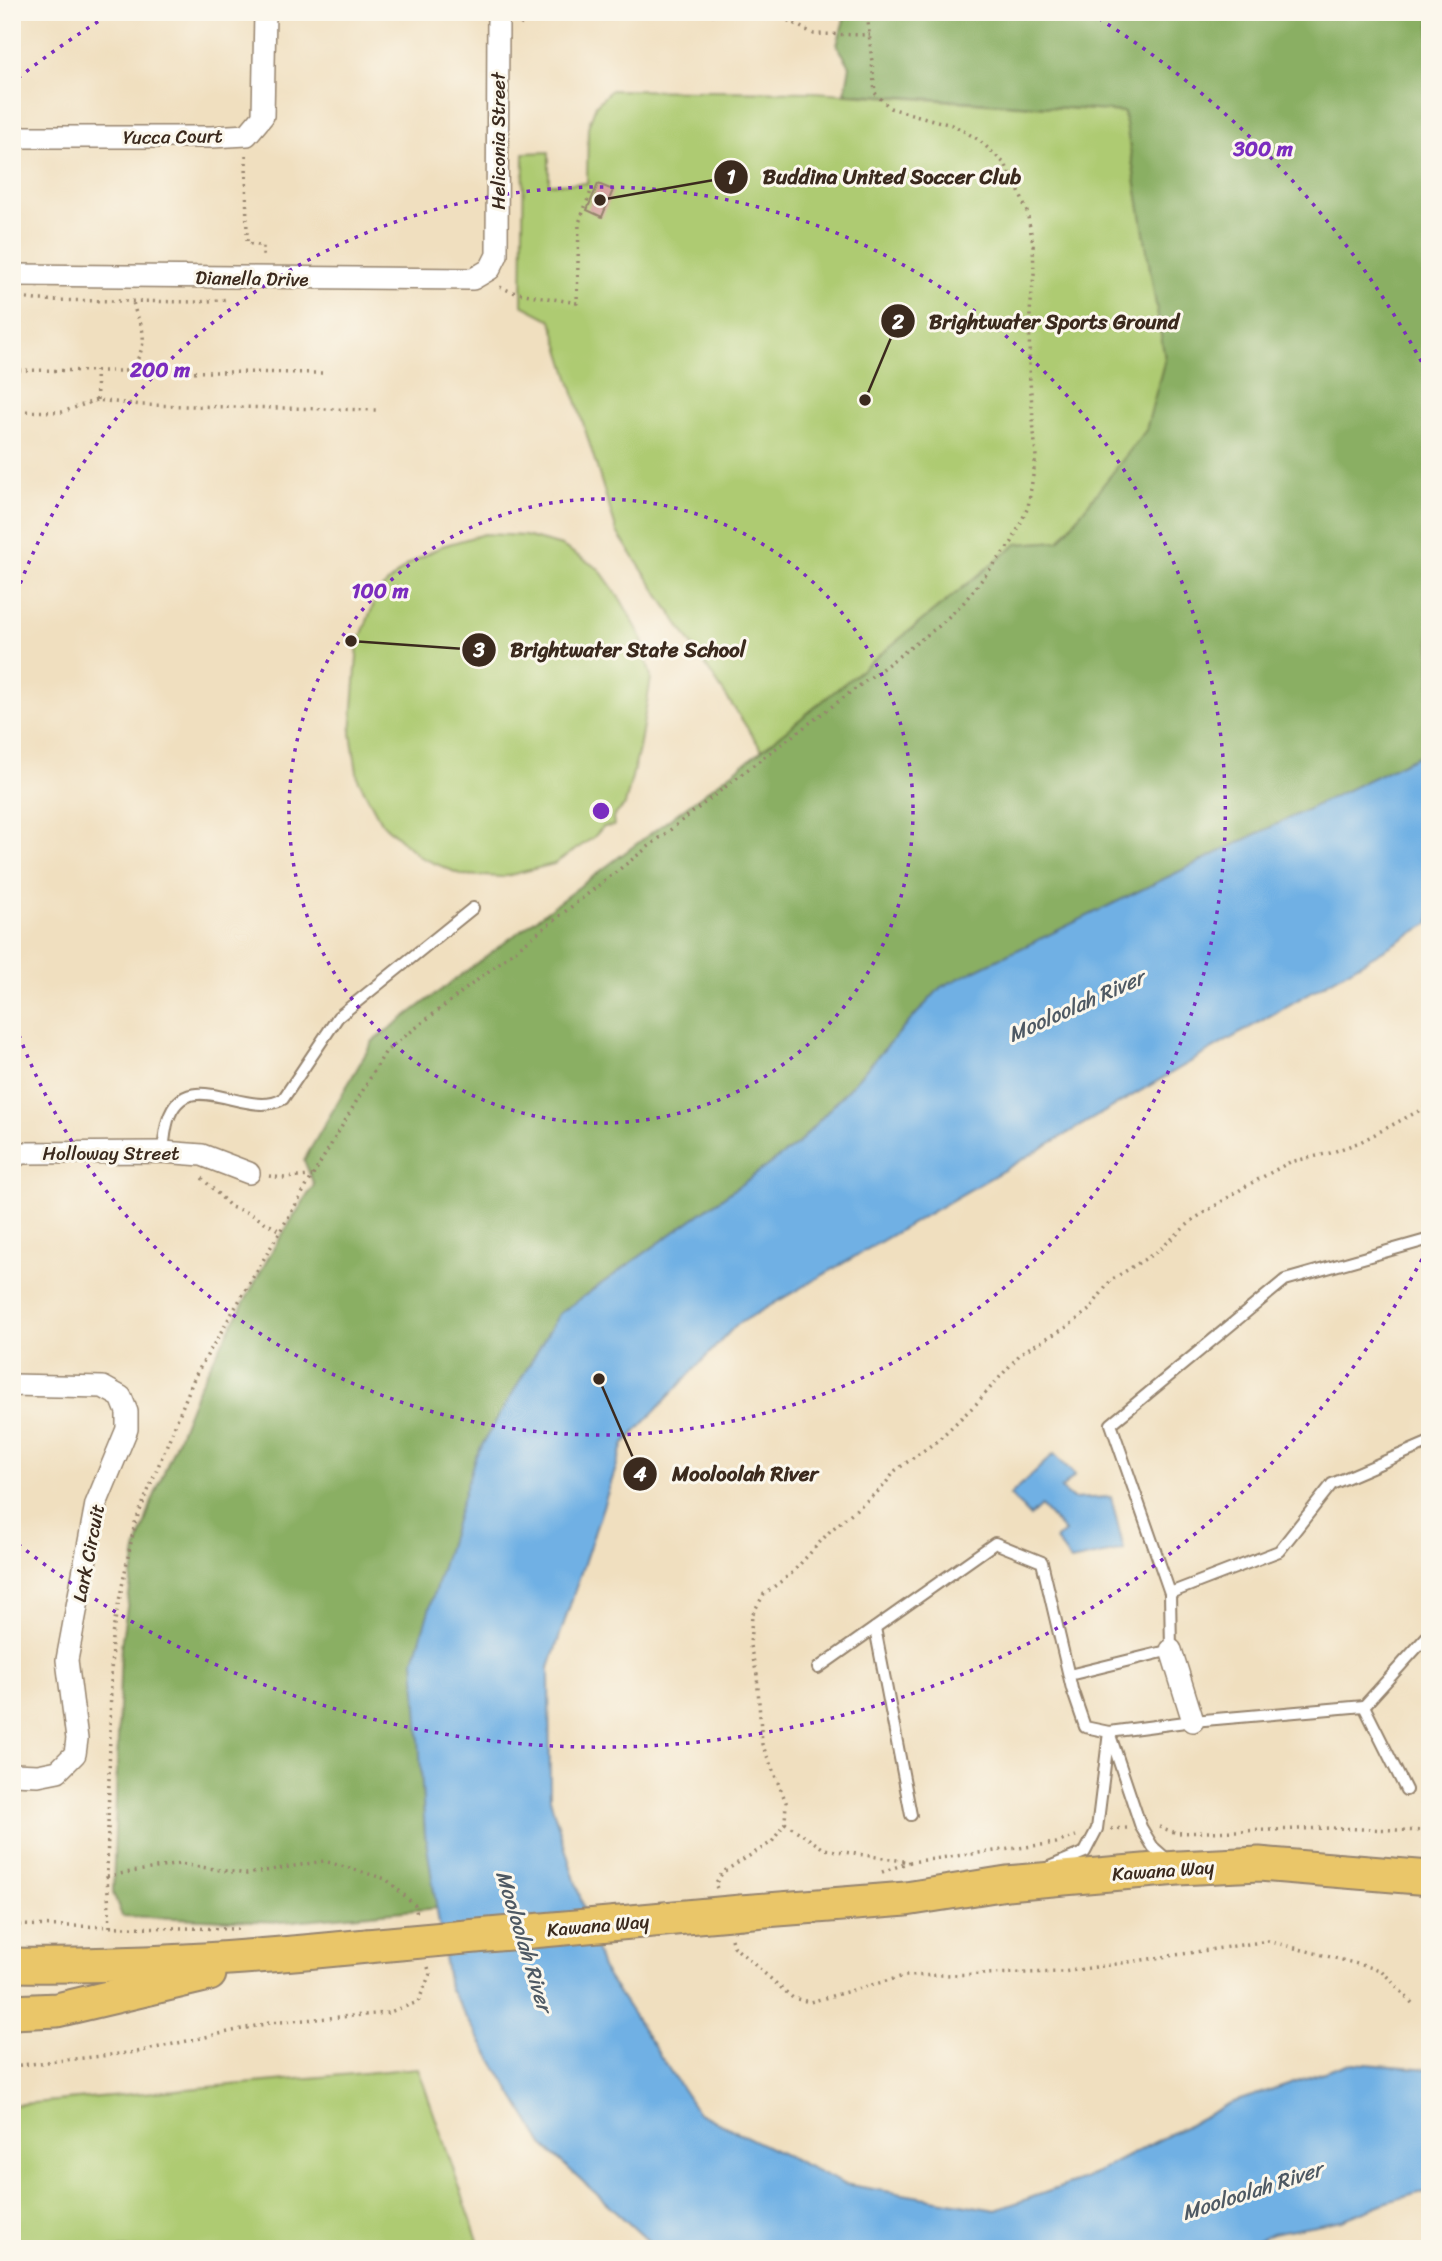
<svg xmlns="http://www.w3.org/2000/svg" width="1442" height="2261" font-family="Sriracha,sans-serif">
<rect width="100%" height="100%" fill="#fbf7ec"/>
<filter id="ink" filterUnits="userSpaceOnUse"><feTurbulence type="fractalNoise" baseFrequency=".0143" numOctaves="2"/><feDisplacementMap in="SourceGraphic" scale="14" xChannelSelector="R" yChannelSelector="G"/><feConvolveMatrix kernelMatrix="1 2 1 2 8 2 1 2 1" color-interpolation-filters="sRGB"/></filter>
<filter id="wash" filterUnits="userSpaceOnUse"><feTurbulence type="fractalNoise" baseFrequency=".00686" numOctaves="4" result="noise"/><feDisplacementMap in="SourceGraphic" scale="28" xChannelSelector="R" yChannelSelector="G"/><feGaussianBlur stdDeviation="1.57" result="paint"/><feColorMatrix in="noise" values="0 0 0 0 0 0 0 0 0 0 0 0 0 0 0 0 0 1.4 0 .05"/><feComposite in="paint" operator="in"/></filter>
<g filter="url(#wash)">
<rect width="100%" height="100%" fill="#f0dfbf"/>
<g fill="#aecb72" stroke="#747a48" stroke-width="2">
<path d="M611 90 814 92 1124 112 1165 359 1146 431 1059 541 1017 544 762 750 617 532 551 320 522 305 524 153 549 152V184L587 183 588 127 596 105Z"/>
<path d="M484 534 525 536 562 546 599 569 621 600 641 636 651 678 639 749 625 805 613 817 614 826 603 827 594 837 554 864 502 877 462 875 420 857 381 822 358 779 351 733 358 644 379 591 407 565 442 546Z"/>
<path d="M418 2068 481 2249H12V2105Z"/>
</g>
<path fill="#8aaf64" stroke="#626c41" stroke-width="2" d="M846 12H1430V750L941 987 798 1144 559 1314 415 1660 425 1834 437 1908 281 1922 122 1916 113 1893 121 1645 136 1551 151 1504 199 1386 273 1249 314 1185 304 1160 373 1041 762 750 1017 544 1059 541 1146 430 1165 359 1124 112 845 93 850 66 837 45Z"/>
<g fill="#70b0e4" stroke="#566d81" stroke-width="2">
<path d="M1430 750V923L735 1326 624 1444 549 1668 550 1799 602 1968 698 2113 844 2184 996 2210 1084 2179 1228 2104 1351 2063 1430 2069V2192L1419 2193 1390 2201 1342 2220 1272 2233 1240 2249H657L543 2145 449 1988 425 1834 414 1660 475 1457 559 1314 798 1144 941 987Z"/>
<path d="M1054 1454 1075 1475 1061 1489 1073 1499 1111 1497 1124 1550 1071 1561 1056 1540 1065 1532 1041 1506 1030 1516 1010 1495Z"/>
</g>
<g id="blocks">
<path fill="#d19897" d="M598 184 613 190 602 217 587 210Z"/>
</g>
</g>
<g filter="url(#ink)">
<use href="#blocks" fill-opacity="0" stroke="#96846e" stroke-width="2"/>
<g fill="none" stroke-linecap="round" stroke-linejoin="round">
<defs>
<g id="lane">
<path d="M163 1152C164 1141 165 1130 168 1120 186 1063 246 1120 283 1099L338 1017 473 908"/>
<path d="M1170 1593 1111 1424 1285 1280 1430 1239"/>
<path d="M875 1628 911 1815"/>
<path d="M818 1668 995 1543 1042 1562 1072 1689 1085 1727 1109 1732 1193 1721 1364 1706 1430 1633"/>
<path d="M1069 1675 1171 1650 1170 1593 1279 1551 1332 1484 1430 1442"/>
<path d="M1364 1706 1406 1790"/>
<path d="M1049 1867 1085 1852 1097 1829 1109 1732 1141 1827 1153 1847 1170 1862"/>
</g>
<g id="street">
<path d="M12 137H211L247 135 263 116 265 12"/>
<path d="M12 275 473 279 490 269 497 255 498 12"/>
<path d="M12 1158 22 1153 163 1152 202 1155 249 1173"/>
<path d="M12 1385 103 1387 121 1397 127 1412V1429L96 1504 67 1660 77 1739 75 1754 58 1771 38 1775 12 1774"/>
<path d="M1171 1650 1193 1721"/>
</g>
<g id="primary">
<path d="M741 1912 906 1899 1007 1883 1178 1868 1259 1864 1430 1878"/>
<path d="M12 1965C131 1967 249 1958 367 1946"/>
<path d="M12 2012 57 2010 209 1974"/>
</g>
</defs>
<use href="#lane" stroke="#96846e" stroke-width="14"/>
<use href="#street" stroke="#96846e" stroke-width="24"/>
<use href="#primary" stroke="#96846e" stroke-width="37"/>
<g stroke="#96846e" stroke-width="3.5" stroke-dasharray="2 5" stroke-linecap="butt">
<path d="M520 25 528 16 539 13 762 15 787 20 814 34 870 35"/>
<path d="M246 155 247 243 263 246V258"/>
<path d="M500 287 512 292 577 303 579 223 591 191"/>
<path d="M20 298 36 300 199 302 229 299"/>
<path d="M12 370 322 373"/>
<path d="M96 370 97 400"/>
<path d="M131 371C139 357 146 345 142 328 139 317 135 315 133 301"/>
<path d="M12 411 62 412 97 400 142 405 377 410"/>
<path d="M269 1176 282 1178 312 1176"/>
<path d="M202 1178 231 1207 251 1214 280 1231"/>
<path d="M12 1189 18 1178"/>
<path d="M12 1201V1212"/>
<path d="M785 1823 824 1849 910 1862 1056 1843 1076 1836"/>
<path d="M1159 1827 1177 1833 1330 1828 1430 1831"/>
<path d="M1111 1829 1127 1828"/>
<path d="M882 1872 910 1862"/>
<path d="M107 1876 180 1864 247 1874 324 1861 386 1879 415 1905 417 1915"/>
<path d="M717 1888 715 1884 723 1872 772 1842 785 1823 786 1802 762 1744 757 1675 750 1646 752 1615 764 1594 791 1574 831 1530 881 1489 896 1470 937 1441 976 1404 1022 1352 1067 1327 1089 1310 1111 1280 1158 1251 1194 1219 1248 1185 1290 1162 1330 1153 1360 1142 1430 1105"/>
<path d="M12 1925 238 1929"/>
<path d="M110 1927 107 1876 112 1635 135 1523 195 1376 386 1051 747 770 939 626 964 602 1012 542 1028 507 1036 457 1029 368 1030 312 1034 274 1033 243 1027 212 1018 189 1005 164 979 140 955 126 890 108 875 93 867 12"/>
<path d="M731 1939 733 1946 793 1998 810 2002 904 1976 1063 1972 1268 1941 1381 1970 1412 2003"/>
<path d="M12 2066 137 2052 269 2023 387 2013 418 2002 430 1974 428 1967"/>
</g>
<use href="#lane" stroke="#fff" stroke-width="10"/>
<use href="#street" stroke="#fff" stroke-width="21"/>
<use href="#primary" stroke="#eac669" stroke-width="33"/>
<defs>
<path id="primary-bridge" d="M367 1946 741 1912"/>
</defs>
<use href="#primary-bridge" stroke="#96846e" stroke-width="37" stroke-linecap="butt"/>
<use href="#primary-bridge" stroke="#eac669" stroke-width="33"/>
</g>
</g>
<g fill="none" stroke="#7b2cbf" stroke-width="3.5" stroke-dasharray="3.5 7">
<circle cx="601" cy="811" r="312"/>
<path d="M13 603A624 624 0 1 1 13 1019"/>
<path d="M1427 1250A936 936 0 0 1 18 1544M18 78A936 936 0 0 1 112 13M1090 13A936 936 0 0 1 1427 372"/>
</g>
<g text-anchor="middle" stroke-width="6" stroke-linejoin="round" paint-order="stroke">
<g font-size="19" fill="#3b2a1e" stroke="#fbf7ec">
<text transform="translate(173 136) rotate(-1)" y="7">Yucca Court</text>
<text transform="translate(498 141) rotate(-90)" y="7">Heliconia Street</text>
<text transform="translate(252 278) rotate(1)" y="7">Dianella Drive</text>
<text x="111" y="1160">Holloway Street</text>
<text transform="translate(88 1553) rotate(-79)" y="7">Lark Circuit</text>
<text transform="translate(1163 1870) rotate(-4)" y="7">Kawana Way</text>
<text transform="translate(598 1925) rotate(-5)" y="7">Kawana Way</text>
</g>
<g font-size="21" font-style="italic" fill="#4e5963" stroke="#fbf7ec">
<text transform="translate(1076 1006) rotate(-24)" y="7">Mooloolah River</text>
<text transform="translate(524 1941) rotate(73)" y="7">Mooloolah River</text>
<text transform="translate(1252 2191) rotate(-18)" y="7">Mooloolah River</text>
</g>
</g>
<circle cx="601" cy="811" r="10" fill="#7b2cbf" stroke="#fbf7ec" stroke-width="3.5"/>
<g font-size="21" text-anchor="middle" font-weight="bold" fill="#7b2cbf" stroke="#fbf7ec" stroke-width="6" stroke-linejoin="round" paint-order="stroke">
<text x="1263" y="156">300 m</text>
<text x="160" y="377">200 m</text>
<text x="380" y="598">100 m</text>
</g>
<path fill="none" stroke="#3b2a1e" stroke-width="2.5" d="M600 200L731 177M865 400L898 321M351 641L479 650M599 1379L640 1474"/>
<g fill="#3b2a1e" stroke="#fbf7ec" stroke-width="2.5">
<circle cx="600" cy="200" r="7"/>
<circle cx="865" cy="400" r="7"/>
<circle cx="351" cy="641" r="7"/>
<circle cx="599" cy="1379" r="7"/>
<circle cx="731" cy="177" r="18"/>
<circle cx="898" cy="321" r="18"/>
<circle cx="479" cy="650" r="18"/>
<circle cx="640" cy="1474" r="18"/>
</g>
<g font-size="21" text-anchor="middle" font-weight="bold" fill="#fff">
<text x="731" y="184">1</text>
<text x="898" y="329">2</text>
<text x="479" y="657">3</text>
<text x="640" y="1481">4</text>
</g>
<g font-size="21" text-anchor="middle" font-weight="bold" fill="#3b2a1e" stroke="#fbf7ec" stroke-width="6" stroke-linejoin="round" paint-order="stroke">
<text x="892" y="184">Buddina United Soccer Club</text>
<text x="1054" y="329">Brightwater Sports Ground</text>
<text x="628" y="657">Brightwater State School</text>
<text x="745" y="1481">Mooloolah River</text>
</g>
<rect width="1442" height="2261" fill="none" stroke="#fbf7ec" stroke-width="42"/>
</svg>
